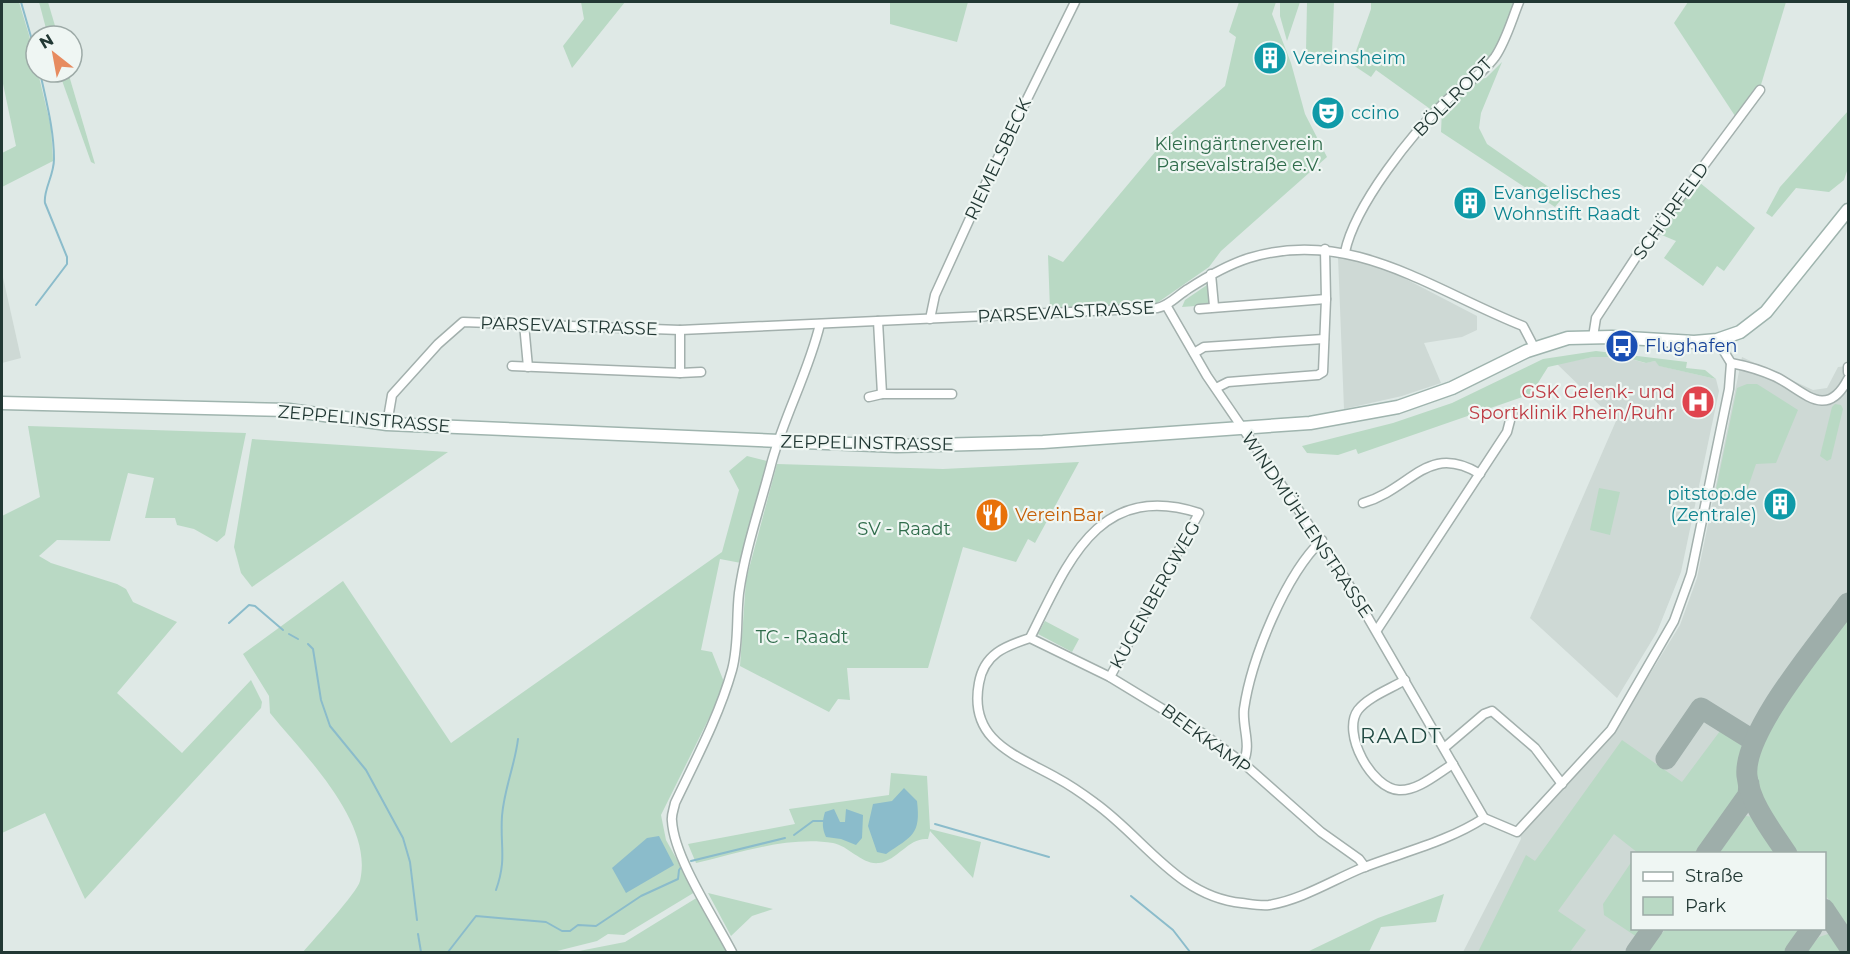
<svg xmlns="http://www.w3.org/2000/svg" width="1850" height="954" font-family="Montserrat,sans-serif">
<rect width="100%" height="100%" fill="#dfe9e6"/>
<g fill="#ced9d5" fill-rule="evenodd">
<path d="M1338 257 1369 264 1400 276 1477 316V330L1462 337 1424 343 1441 383 1402 396 1344 409Z"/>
<path d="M2 273 21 358 2 363Z"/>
<path d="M1593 357H1624L1645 363 1655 361 1660 366 1716 379 1719 391 1681 572 1657 632 1617 698 1530 618 1616 421 1557 364Z"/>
<path d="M1742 357 1813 390 1827 388 1838 367 1848 366V952H1463L1521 839 1520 834 1613 734 1680 625 1697 578ZM1632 854H1824V928H1632Z"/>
</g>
<g fill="#b9d9c4">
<path d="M2 2H19L29 35 51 127 53 161 2 187V153L16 146 2 79Z"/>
<path d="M39 2H48L58 36H48Z"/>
<path d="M581 2H625L572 68 563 46 584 19Z"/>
<path d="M890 2H968L957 42 890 24Z"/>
<path d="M1239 2H1276L1272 14 1291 63 1305 114 1327 157 1221 251 1209 267 1157 303 1050 310 1048 255 1063 262 1171 133 1225 86 1236 37 1229 32Z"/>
<path d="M1280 2H1300L1287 41 1280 16Z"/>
<path d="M1307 2H1334L1332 53 1306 52Z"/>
<path d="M1371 2H1517L1490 59 1433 111 1376 70 1371 77 1347 61 1355 54 1371 9Z"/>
<path d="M1688 2H1786L1760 88 1737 119 1674 23Z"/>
<path d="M1502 62 1481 113 1479 128 1487 144 1563 197 1555 207 1441 132 1442 109 1479 79 1486 78Z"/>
<path d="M59 72H68L95 164 91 162Z"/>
<path d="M1848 111V168L1844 180 1829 192 1796 188 1772 217 1766 213 1780 187Z"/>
<path d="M1699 182 1755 228 1724 271 1717 266 1703 286 1664 258 1676 241 1657 233Z"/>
<path d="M1207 285 1210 300 1208 305 1182 307 1185 300Z"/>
<path d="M1596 351 1687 362 1686 368 1705 370 1716 379 1659 366 1655 361 1646 363 1624 357H1593L1548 367 1531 394 1358 454 1356 449 1338 455 1307 453 1302 446 1393 423 1452 403 1543 359Z"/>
<path d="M1747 384H1757L1798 410 1776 463 1756 464 1744 499H1714L1737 388Z"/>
<path d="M1835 404 1841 405 1843 409 1831 459 1827 461 1820 456 1832 407Z"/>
<path d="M28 426 246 433 225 535 217 542 194 529 177 525 175 518H145L154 478 128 473 110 541 57 540 39 556 51 563 117 584 126 589 133 602 177 622 117 693 182 753 251 680 262 702 261 708 85 899 45 813 2 833V516L40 497Z"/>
<path d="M252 439 448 452 252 587 241 573 234 547Z"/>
<path d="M747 456 767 461 741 563 720 559 701 650 712 652 724 682 713 710 661 815 666 840 695 892 624 935 608 934 597 941 553 952H303C314 939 357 893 360 881 374 822 304 755 270 713L269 696 243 654 343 581 451 743 722 552 739 490 729 471Z"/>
<path d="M1079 462 1035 543 1028 539 1016 562 963 547 928 668H847L850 700 838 699 829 712 740 666 746 580 777 464 943 469Z"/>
<path d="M1599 488 1620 492 1610 535 1590 530Z"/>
<path d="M1848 615V930L1825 894 1824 854 1798 853C1784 833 1757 797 1756 772 1754 731 1824 650 1848 615Z"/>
<path d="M1045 621 1079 639 1072 652 1038 634Z"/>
<path d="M1720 731 1741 745 1743 752 1739 794 1696 853H1638L1614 834 1558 911 1586 930 1570 952H1478L1526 855 1535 861 1622 740 1682 782Z"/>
<path d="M891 773 927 776 930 829 981 842 973 878 930 831 928 839C909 837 898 860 879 863 862 865 849 846 833 843 787 836 740 853 696 863L688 844 795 824 789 809 889 795Z"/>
<path d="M1746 816 1754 817 1778 853H1719Z"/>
<path d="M1632 861V928L1643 929 1637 937 1604 915 1603 904Z"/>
<path d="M708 893 773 909 752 916 731 936Z"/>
<path d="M1444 894 1436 922 1381 927 1369 952H1307L1378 918Z"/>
<path d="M698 897 729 952H574L625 942Z"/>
<path d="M1666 928H1803V929L1785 952H1648Z"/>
<path d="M1831 933 1844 952H1806L1819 937Z"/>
</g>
<g fill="#8bbccb">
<path d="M904 788 917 801C921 835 912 836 886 854L877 852 868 826 873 804 892 801Z"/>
<path d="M834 809 840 822H845L846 809 863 815 862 838 856 845 841 839 826 837C822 828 822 822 825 812Z"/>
<path d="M659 836 674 865 626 893 612 868 647 838Z"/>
</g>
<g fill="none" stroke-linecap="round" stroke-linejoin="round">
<g stroke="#8bbccb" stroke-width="2">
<path d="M21 2 36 54"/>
<path d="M36 305 67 264V257L45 203C43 190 54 176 54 159 54 129 46 101 40 72"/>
<path d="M229 623 249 605 255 606 283 630"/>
<path d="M289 634 298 639"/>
<path d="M308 644 313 649 321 700 330 726 366 770 403 838 410 862 417 920"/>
<path d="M935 824 1049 857"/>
<path d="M794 835 813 821H825"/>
<path d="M691 861 785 838"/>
<path d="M496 890C507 859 500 847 502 816 504 789 515 765 518 739"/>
<path d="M1131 896 1173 930 1190 952"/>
<path d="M418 934 421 952"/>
<path d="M448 952 476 916 546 922 562 931H570L578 925 596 926 641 896 678 879 679 870 682 866"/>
</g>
<g stroke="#9eaeaa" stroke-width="21">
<path d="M1666 759 1701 708 1754 741"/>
<path d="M1706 854 1748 795 1749 784"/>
<path d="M1787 854C1772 831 1750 804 1747 776 1742 732 1822 640 1848 603"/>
<path d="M1824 909 1848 945"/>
<path d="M1636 952 1653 928"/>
<path d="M1795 952 1812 928"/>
</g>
<defs>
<g id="minor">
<path d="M1345 252C1355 205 1412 133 1447 100 1463 85 1482 75 1495 57 1506 41 1512 19 1519 2"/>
<path d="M1211 274 1214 306"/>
<path d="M1166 305 1207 376 1345 578 1484 818 1517 832 1611 730 1674 621 1691 574 1729 389 1731 363 1717 340"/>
<path d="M1199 309 1326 299"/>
<path d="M930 319 935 295 992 170 1075 2"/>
<path d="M878 321 882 394"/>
<path d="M524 324 528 367"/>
<path d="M1593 337 1596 318 1638 254 1760 90"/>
<path d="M1194 353 1204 347 1324 339"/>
<path d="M1731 363C1747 366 1761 370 1776 377 1804 391 1826 421 1848 379"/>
<path d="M512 366 680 373V330"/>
<path d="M1848 367V372"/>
<path d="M680 373 701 372"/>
<path d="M1216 388 1228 382 1318 375 1323 372 1326 299 1325 249"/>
<path d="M869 397 882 394H952"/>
<path d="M387 424 392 395 438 344 463 322 680 330 1157 308C1169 306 1178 295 1188 289 1208 276 1227 265 1249 258 1351 227 1432 290 1523 326L1534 347"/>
<path d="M1363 503C1412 489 1427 442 1480 474"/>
<path d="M1377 630 1507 432 1512 413"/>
<path d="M1030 638 1110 677 1202 733 1243 763 1321 832 1359 859 1365 867"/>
<path d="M1110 677 1199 513C1097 480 1067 565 1030 638 1005 646 984 654 979 683 968 741 1016 755 1057 778 1070 785 1083 794 1095 803 1144 838 1178 897 1242 903 1250 904 1261 906 1269 905 1301 900 1333 880 1362 868 1403 852 1447 842 1484 818"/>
<path d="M1405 680C1390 689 1368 697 1358 710 1341 733 1372 789 1399 790 1418 791 1438 773 1453 764"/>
<path d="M1444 748 1484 714 1492 711 1535 748 1562 784"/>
<path d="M1243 763C1252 745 1242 728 1244 709 1251 660 1285 575 1322 540"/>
<path d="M732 952C715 919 674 858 672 821 671 815 674 809 675 803 696 759 719 716 732 670 739 644 736 619 739 593 745 549 761 504 772 461 785 414 809 371 820 324"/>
</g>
<path id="secondary" d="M2 403 289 410 387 424 897 446 1043 442 1310 423 1398 407 1452 388 1527 351 1568 338 1612 337 1694 342 1717 340 1740 332 1766 312 1848 210"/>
</defs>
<use href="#minor" stroke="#a3b0ad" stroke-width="11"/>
<use href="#secondary" stroke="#9fb4ae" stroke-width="15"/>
<use href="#minor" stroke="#fff" stroke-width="8"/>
<use href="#secondary" stroke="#fff" stroke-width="12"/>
</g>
<defs>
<symbol id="building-disc" viewBox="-11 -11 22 22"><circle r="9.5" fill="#0f9aa8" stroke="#eff6f3"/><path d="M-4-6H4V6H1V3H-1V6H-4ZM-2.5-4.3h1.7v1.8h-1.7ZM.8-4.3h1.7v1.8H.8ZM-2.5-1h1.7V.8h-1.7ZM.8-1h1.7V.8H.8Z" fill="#fff"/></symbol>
<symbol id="theatre-disc" viewBox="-11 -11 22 22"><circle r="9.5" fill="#0f9aa8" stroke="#eff6f3"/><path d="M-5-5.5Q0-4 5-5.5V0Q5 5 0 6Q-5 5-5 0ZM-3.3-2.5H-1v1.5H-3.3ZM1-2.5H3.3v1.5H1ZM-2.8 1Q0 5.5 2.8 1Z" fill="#fff"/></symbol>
<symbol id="bus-disc" viewBox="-11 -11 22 22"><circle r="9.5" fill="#1a4fb4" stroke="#eff6f3"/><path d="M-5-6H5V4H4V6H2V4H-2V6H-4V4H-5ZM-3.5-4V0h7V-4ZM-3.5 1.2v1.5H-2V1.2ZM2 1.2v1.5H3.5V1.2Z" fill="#fff"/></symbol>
<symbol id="hospital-disc" viewBox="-11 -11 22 22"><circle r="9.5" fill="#e0444e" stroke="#eff6f3"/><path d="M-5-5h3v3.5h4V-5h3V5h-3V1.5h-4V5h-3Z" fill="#fff"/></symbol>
<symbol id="restaurant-disc" viewBox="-11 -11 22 22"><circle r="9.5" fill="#e8710a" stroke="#eff6f3"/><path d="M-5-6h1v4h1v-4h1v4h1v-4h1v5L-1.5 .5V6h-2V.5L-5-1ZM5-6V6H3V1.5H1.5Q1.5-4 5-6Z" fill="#fff"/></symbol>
</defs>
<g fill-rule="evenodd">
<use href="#building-disc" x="1251" y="39" width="38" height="38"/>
<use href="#theatre-disc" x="1309" y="94" width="38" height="38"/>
<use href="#building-disc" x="1451" y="184" width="38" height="38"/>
<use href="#bus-disc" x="1603" y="327" width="38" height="38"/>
<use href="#hospital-disc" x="1679" y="383" width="38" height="38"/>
<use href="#building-disc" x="1761" y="485" width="38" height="38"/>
<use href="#restaurant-disc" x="973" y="496" width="38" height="38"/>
</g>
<g text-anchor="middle" stroke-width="4.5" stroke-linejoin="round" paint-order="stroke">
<g font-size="18" fill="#0d838f" stroke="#eff6f3" text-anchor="start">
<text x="1293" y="64">Vereinsheim</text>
<text x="1351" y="119">ccino</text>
<text x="1493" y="199">Evangelisches<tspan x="1493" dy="21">Wohnstift Raadt</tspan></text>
<text x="1757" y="500" text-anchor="end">pitstop.de<tspan x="1757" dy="21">(Zentrale)</tspan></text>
</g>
<g font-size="18" fill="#223834" stroke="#eff6f3">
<text transform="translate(1453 97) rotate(-45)" y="6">BÖLLRODT</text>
<text transform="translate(998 159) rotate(-65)" y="6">RIEMELSBECK</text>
<text transform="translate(1671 211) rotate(-54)" y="6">SCHÜRFELD</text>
<text transform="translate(1066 312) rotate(-3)" y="6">PARSEVALSTRASSE</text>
<text transform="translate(569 326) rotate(2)" y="6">PARSEVALSTRASSE</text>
<text transform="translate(364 419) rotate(5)" y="6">ZEPPELINSTRASSE</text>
<text transform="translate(867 443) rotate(1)" y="6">ZEPPELINSTRASSE</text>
<text transform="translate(1307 525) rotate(56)" y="6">WINDMÜHLENSTRASSE</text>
<text transform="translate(1155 595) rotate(-61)" y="6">KUGENBERGWEG</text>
<text transform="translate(1206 739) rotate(36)" y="6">BEEKKAMP</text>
</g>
<g font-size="18" fill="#2f6c4b" stroke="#eff6f3">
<text x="1239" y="150">Kleingärtnerverein<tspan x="1239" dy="21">Parsevalstraße e.V.</tspan></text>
<text x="904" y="535">SV - Raadt</text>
<text x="802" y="643">TC - Raadt</text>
</g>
<g font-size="18" fill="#164399" stroke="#eff6f3" text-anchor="start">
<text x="1645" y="352">Flughafen</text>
</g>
<g font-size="18" fill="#be3a42" stroke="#eff6f3" text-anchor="end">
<text x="1675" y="398">GSK Gelenk- und<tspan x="1675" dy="21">Sportklinik Rhein/Ruhr</tspan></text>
</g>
<g font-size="18" fill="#c56008" stroke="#eff6f3" text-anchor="start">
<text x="1015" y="521">VereinBar</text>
</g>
<g font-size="21" letter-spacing="1.5" fill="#1f4841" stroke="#eff6f3">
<text x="1401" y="743">RAADT</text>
</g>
</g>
<rect width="1850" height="954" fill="none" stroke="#223834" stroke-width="6"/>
<rect x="1631" y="852" width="195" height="78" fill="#eff6f3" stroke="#9daaa7" stroke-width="1.5"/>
<rect x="1643" y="872" width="30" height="9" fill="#ffffff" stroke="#9daaa7" stroke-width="1.5"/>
<text x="1685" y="882" font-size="18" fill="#223834">Straße</text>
<rect x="1643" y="897" width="30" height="18" fill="#b9d9c4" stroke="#9daaa7" stroke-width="1.5"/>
<text x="1685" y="912" font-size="18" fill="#223834">Park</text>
<g transform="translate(54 54) rotate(329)"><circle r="28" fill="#eff6f3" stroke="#9daaa7" stroke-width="1.5"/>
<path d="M0-4.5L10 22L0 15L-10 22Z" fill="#e78b5f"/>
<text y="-9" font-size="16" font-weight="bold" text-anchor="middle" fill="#223834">N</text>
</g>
</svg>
